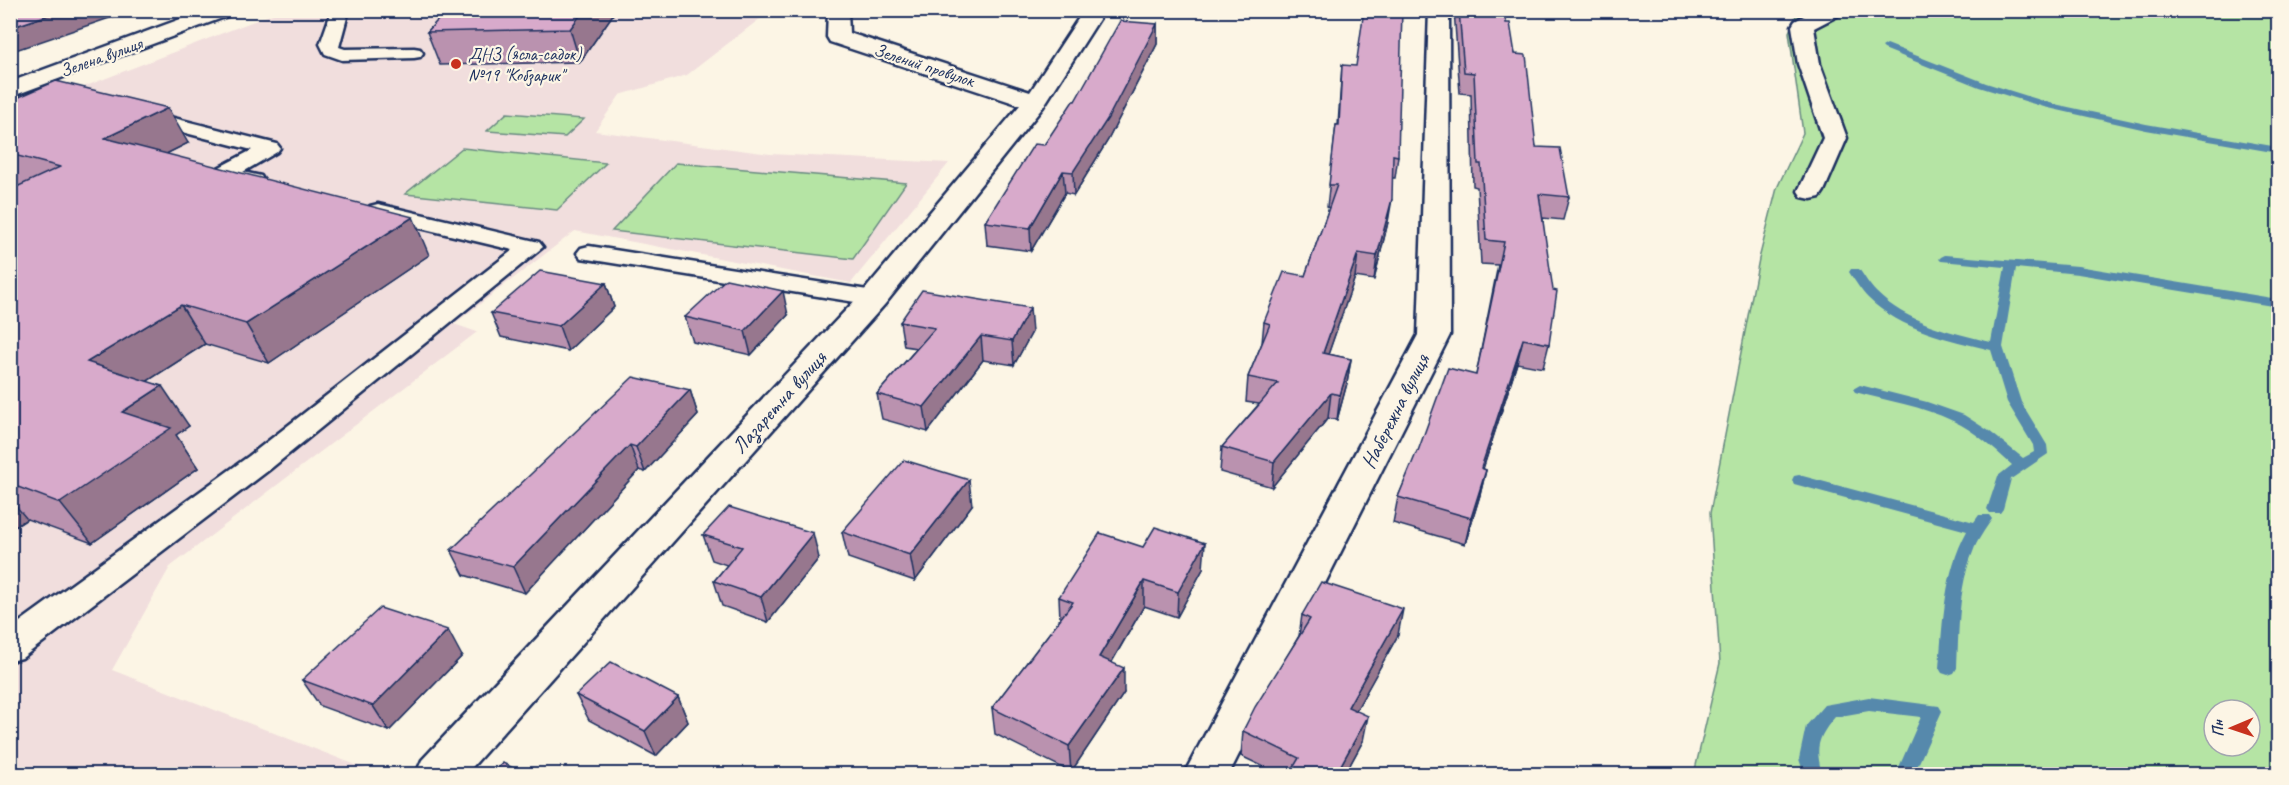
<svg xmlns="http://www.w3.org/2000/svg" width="2289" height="785" font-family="Caveat,sans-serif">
<rect width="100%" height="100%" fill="#fcf5e5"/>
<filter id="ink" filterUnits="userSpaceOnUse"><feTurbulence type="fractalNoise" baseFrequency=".0167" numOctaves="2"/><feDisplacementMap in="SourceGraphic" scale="12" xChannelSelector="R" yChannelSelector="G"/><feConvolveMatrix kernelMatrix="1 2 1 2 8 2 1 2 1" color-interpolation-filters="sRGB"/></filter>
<g filter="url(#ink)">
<path fill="#f1dedd" d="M280 11H770L687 75 620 95 595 131 770 154 949 163 851 283 575 231 454 324 477 332 170 567 112 670 379 774H11V115Z"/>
<g fill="#b5e4a4" stroke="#688a81" stroke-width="1.5" fill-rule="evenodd">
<path d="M1805 10 2278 11V774H1694L1720 663 1710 513 1759 259 1777 188 1803 133 1789 32 1797 13ZM2214 710H2250V746H2214Z"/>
<path d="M507 113 584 119 565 137 487 131Z"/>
<path d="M462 148 606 163 557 210 405 194Z"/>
<path d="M676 163 906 183 853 259 612 231Z"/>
</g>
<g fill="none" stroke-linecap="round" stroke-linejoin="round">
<g fill="#5789ac" fill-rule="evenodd">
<path d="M1887 44 1986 83 2050 103 2146 124 2278 147V153L2146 130 2044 107 1979 87 1884 49 1882 47Z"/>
<path d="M1945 255 2078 266 2278 299V307L2078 274 2016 268 2003 347 2021 402 2047 445 2048 454 2011 479 2003 509 2000 513H1990L1987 509 1998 476 2012 465C1994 449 1975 431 1953 421 1922 406 1888 401 1855 392L1853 389 1860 385 1927 402 1964 415 1989 431 2023 458 2034 452 2033 445 2007 402 1991 350C1948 339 1902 331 1868 298 1861 291 1855 281 1849 272L1851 269H1859C1865 277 1869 285 1876 292 1907 323 1950 332 1991 342L2005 267 1941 261 1939 259 1941 257Z"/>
<path d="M1799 475 1974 522 1979 515H1989L1992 519C1985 530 1977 540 1973 552 1958 588 1959 630 1957 668L1954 673 1948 675 1942 673 1939 668C1943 621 1944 573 1967 531L1794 484 1792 480 1794 476Z"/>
<path d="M1869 697 1939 706 1942 711 1914 774H1896L1921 717 1869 711 1835 717C1817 738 1815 748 1822 774H1804L1799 759 1806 726 1824 705Z"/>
</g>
<defs>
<g id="lane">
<path d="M332 10H349L339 47 345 49 414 48 420 49 423 53 420 57 414 58 342 60 325 54 320 44Z"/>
<path d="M142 110 277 144 280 148 277 152 243 172 261 176 264 181 261 186 253 187 216 179 213 174 216 169 252 150 135 120 132 116 135 112Z"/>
<path d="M378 204 539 242 543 247 269 470 22 658 10 661V629L249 456 513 250 370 216 367 211 370 206Z"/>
<path d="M589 246 874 291 883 293 886 298 883 303 874 305 581 258 577 253 581 248Z"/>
</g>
<g id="street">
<path d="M205 10H236L233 14 10 97V82Z"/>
<path d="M828 10H848L849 33 1030 92 1084 10H1105L1043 107 885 304 466 774H416L422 760 863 292 1020 105 830 42 827 37Z"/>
<path d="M1429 10H1449L1450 335 1229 774H1184L1418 335Z"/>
<path d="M1814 10H1844L1841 14 1814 28 1820 64 1847 138 1824 191 1820 197 1811 199 1802 197 1798 191 1823 138 1798 64 1792 26 1795 21Z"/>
</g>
</defs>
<use href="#lane" stroke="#1b2f5e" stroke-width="5"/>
<use href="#street" stroke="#1b2f5e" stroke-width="5"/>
<use href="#lane" fill="#fcf5e5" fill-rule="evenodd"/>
<use href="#street" fill="#fcf5e5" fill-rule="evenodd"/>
</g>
<g fill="#ba92af" stroke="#1b2f5e" stroke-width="1.5">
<path d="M377 10H616L580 62 440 65 427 32 446 12 378 13Z"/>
<path d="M1454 10H1504L1506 23 1515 54 1536 147 1569 197 1563 220 1543 218 1549 344 1543 368 1517 363 1483 469 1486 470 1480 495 1465 544 1393 523 1398 497 1418 451 1476 375 1498 265 1481 264 1477 187 1473 186 1471 94 1460 93Z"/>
<path d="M1157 24V44L1108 140 1074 195 1065 193 1031 251 987 245 985 222 1044 145 1075 101Z"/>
<path d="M1342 65 1398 156 1395 178H1392L1388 222 1374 280 1355 277 1328 354 1351 359 1347 383 1337 420 1328 418 1272 487 1220 472 1222 447 1259 404 1246 402 1248 377 1262 343 1264 322 1305 276 1329 208 1327 207 1336 125H1338Z"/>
<path d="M10 101 188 143 166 154 429 255 269 363 205 344 147 381 189 426 176 435 198 468 92 543 27 519 10 530V190L19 186 10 184Z"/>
<path d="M606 283 614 307 568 351 501 337 491 313Z"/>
<path d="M788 315 751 355 693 342 685 317Z"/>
<path d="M900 322 1032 332 1014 365 983 360 928 432 882 419 877 394 917 348 904 346Z"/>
<path d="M690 390 698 415 645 472 639 470 525 593 464 575 451 550Z"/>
<path d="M972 505 915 581 848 558 842 532Z"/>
<path d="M703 535 819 558 768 622 722 606 714 581 727 565 712 560Z"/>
<path d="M1143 547 1203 569 1177 617 1144 606 1112 662 1124 693 1071 772 995 734 992 708 1060 619 1059 597Z"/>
<path d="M1302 615 1398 635 1356 710 1363 741 1345 774H1279L1241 756 1243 731 1299 636Z"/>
<path d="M462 656 389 731 320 706 302 680Z"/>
<path d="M576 695 678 697 688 722 656 756 589 720Z"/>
</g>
<g fill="#97778e" stroke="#1b2f5e" stroke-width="1.5">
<path d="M63 10H133L10 52V28Z"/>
<path d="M584 10H616L580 62 570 29Z"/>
<path d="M1157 24V44L1108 140 1074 195 1073 172Z"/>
<path d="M168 108 188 143 126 174 105 138Z"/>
<path d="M1063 171 1065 193 1031 251 1030 228Z"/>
<path d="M1392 199 1388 222 1374 280 1377 256Z"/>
<path d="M413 217 429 255 269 363 246 324Z"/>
<path d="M1358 253 1355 277 1320 378 1323 353Z"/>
<path d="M606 283 614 307 568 351 559 326Z"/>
<path d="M783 291 788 315 751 355 745 331Z"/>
<path d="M181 305 205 344 115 402 87 362Z"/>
<path d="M1030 308 1032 332 1014 365 1012 341Z"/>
<path d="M981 336 983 360 928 432 924 407Z"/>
<path d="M1523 339 1517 363 1475 493 1481 468Z"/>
<path d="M1351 359 1347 383 1337 420 1340 395Z"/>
<path d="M162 386 189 426 176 435 198 468 92 543 60 503 122 412Z"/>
<path d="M690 390 698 415 645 472 636 447Z"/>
<path d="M1331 393 1328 418 1272 487 1274 462Z"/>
<path d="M630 445 639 470 525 593 513 567Z"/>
<path d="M1486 470 1480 495 1465 544 1471 518Z"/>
<path d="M969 480 972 505 915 581 910 555Z"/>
<path d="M10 499 27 519 10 530Z"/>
<path d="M813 533 819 558 768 622 761 597Z"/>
<path d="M1205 543 1203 569 1177 617 1178 592Z"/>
<path d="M1144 581V606L1100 682 1099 657Z"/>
<path d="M1403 609 1398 635 1344 732 1348 707Z"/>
<path d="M448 630 462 656 389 731 373 706Z"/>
<path d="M1124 668V693L1071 772 1069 746Z"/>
<path d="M678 697 688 722 656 756 645 731Z"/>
<path d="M1368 716 1363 741 1345 774H1336Z"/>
</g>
<g fill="#d8aacb" stroke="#1b2f5e" stroke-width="1.5">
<path d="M10 10H63L10 28Z"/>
<path d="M447 10H584L570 29 427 32Z"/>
<path d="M1364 10H1402L1398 156 1393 155 1392 199 1377 256 1358 253 1323 353 1351 359 1340 395 1331 393 1274 462 1222 447 1278 383 1248 377 1270 324 1264 322 1284 272 1305 276 1337 185H1329L1336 125H1339L1342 65 1356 66Z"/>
<path d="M1459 10H1504L1506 23H1510L1515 54 1526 55 1536 147 1560 148 1569 197 1539 194 1553 290 1557 291 1549 344 1523 339 1481 468 1486 470 1471 518 1398 497 1417 451H1418L1448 368 1476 375 1504 242 1486 240 1481 164H1478L1474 73 1464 72Z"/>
<path d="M1120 21 1157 24 1108 118 1073 172 1063 171 1030 228 985 222 1034 144 1044 145 1073 101H1075Z"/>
<path d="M56 81 168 108 105 138 413 217 246 324 181 305 87 362 162 386 122 412 171 428 60 503 10 484V190L60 167 10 154V101Z"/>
<path d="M540 271 606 283 559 326 491 313Z"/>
<path d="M726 279 783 291 745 331 685 317Z"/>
<path d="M922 290 1030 308 1012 341 981 336 924 407 877 394 935 328 900 322Z"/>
<path d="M633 377 690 390 636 447 630 445 513 567 451 550Z"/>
<path d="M904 460 969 480 910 555 842 532Z"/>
<path d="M729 507 813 533 761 597 714 581 742 547 703 535Z"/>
<path d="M1155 527 1205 543 1178 592 1144 581 1099 657 1124 668 1069 746 992 708 1073 602 1059 597 1100 533 1143 547Z"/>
<path d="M1321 582 1403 609 1348 707 1368 716 1336 774H1294L1290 773 1299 758 1243 731 1255 707 1310 619 1302 615Z"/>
<path d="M380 608 448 630 373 706 302 680Z"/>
<path d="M611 662 678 697 645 731 576 695Z"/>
<path d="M503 763 525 774H491Z"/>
</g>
</g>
<circle fill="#c8321e" stroke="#fcf5e5" stroke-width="2" cx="456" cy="64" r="6"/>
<g text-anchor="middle" stroke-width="4.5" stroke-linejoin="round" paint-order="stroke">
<g font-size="18" fill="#1b2f5e" stroke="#fcf5e5" text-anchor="start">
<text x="468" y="60">ДНЗ (ясла-садок)<tspan x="468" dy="21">№19 "Кобзарик"</tspan></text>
</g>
<g font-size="18" fill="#1b2f5e" stroke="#fcf5e5">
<text transform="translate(101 57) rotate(-20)" y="6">Зелена вулиця</text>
<text transform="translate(924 65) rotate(18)" y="6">Зелений провулок</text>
</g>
<g font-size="21" fill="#1b2f5e" stroke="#fcf5e5">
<text transform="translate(779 402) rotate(-48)" y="7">Лазаретна вулиця</text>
<text transform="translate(1395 411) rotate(-63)" y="7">Набережна вулиця</text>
</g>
</g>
<rect width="2289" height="785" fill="none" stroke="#fcf5e5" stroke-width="36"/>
<rect x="18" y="18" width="2253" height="749" fill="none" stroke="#1b2f5e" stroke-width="2" filter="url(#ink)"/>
<g transform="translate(2232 728) rotate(268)"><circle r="28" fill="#fcf5e5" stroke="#a2a6af" stroke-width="1.5"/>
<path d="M0-4.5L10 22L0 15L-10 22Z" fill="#c8321e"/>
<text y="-9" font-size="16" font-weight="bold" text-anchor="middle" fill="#1b2f5e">Пн</text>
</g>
</svg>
